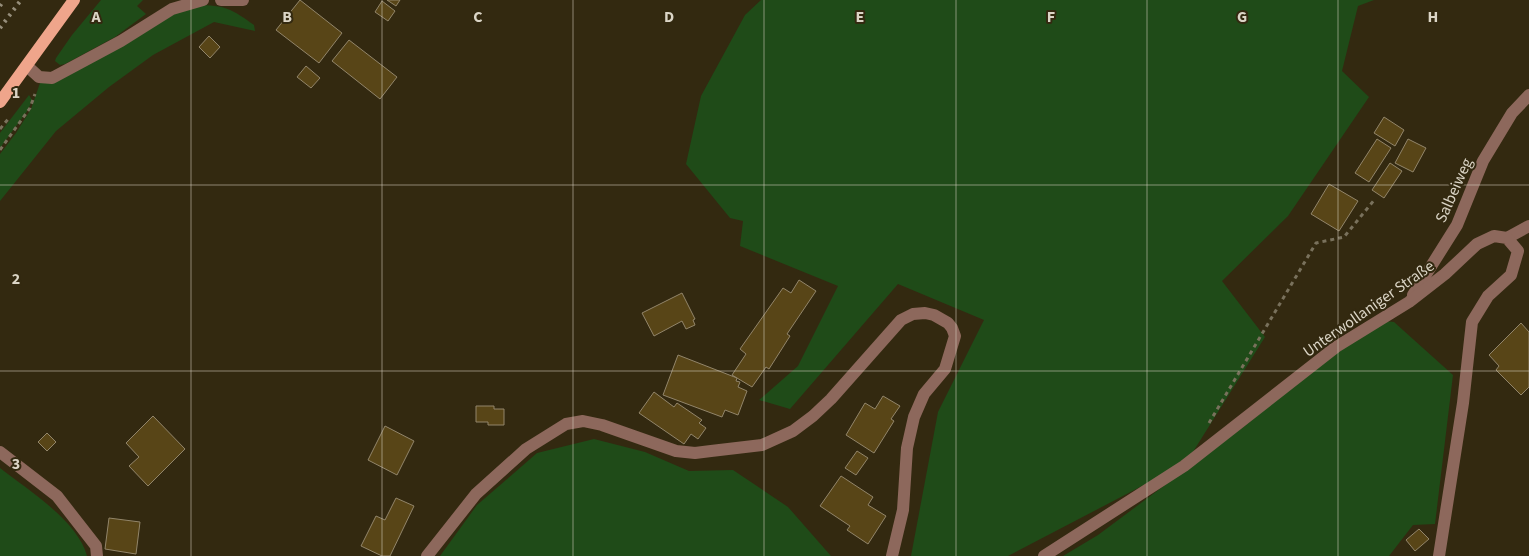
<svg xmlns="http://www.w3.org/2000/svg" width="1529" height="556" font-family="'Source Sans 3',sans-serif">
<rect width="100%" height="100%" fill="#332910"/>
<g fill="#1f4b18">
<path d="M101 0H143L137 6 146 14 115 37 65 64 60 65 55 61 56 58 72 35Z"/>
<path d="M761 0H1374L1358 6 1342 71 1369 97 1288 216 1222 281 1265 337 1186 463 1008 556H911L938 412 984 320 898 284 790 409 759 400 798 366 838 286 740 246 743 221 730 218 686 164 701 96 745 15Z"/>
<path d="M197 5C225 5 232 9 254 25L255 31 214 22 153 55 109 87 56 131 0 201V154L16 133 31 109 40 83 167 15Z"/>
<path d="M29 95 32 100 28 110 0 148V133Z"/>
<path d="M1384 321 1394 322 1453 375 1435 524 1413 525 1389 556H1063L1098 535 1251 421 1327 357Z"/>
<path d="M594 439 645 452 689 471 733 470 788 507 831 556H440L477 505 537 453Z"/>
<path d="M0 468C28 490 78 521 87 556H0Z"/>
</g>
<g fill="#584517" stroke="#92856a">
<path d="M300 0 342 33 319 63 276 30Z"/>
<path d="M387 0H400L396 6Z"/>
<path d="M382 1 395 11 388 21 375 12Z"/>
<path d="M209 36 220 47 210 58 199 47Z"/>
<path d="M349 40 397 77 380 99 332 61Z"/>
<path d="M306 66 320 78 311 88 297 77Z"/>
<path d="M1384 117 1404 130 1395 146 1374 133Z"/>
<path d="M1377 139 1391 148 1369 182 1355 173Z"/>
<path d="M1408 139 1426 148 1413 172 1395 163Z"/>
<path d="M1390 163 1402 171 1384 198 1372 190Z"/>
<path d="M1329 184 1358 201 1339 231 1311 214Z"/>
<path d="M799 280 816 291 787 334 790 336 769 369 766 367 752 387 732 375 746 354 740 349 783 288 791 293Z"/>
<path d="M682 293 695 319 693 320 695 325 686 329 682 321 654 336 642 313Z"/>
<path d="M1521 323 1529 332V387L1521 395 1496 370 1499 366 1489 355Z"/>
<path d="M678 355 737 378 736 381 740 382 738 387 747 391 738 415 725 410 722 417 663 395Z"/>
<path d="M654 392 674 407 677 403 702 420 699 423 706 428 698 439 691 434 684 444 639 413Z"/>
<path d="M883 396 900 406 891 419 894 421 874 453 846 435 865 403 875 409Z"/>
<path d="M476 406H494V409H504V425H488V422H476Z"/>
<path d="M153 416 185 449 148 486 129 466 139 457 126 443Z"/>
<path d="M385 426 414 441 397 475 368 460Z"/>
<path d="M47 433 56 442 47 451 38 442Z"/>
<path d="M857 451 868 458 856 475 845 468Z"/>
<path d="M841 476 873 497 868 505 886 516 868 544 847 530 850 526 820 506Z"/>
<path d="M396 498 414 506 390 556H382L361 546 376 516 385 520Z"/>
<path d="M109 518 140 522 136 554 105 549Z"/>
<path d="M1419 529 1429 539 1415 551 1406 540Z"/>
</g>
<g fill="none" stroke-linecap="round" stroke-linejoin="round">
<g stroke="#79715c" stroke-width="3" stroke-dasharray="4 4" stroke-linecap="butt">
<path d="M0 129 9 118"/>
<path d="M0 150 30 108 35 94"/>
<path d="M1209 423 1316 243 1344 237 1375 199"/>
</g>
<g stroke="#8d685c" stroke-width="12">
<path d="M221 0H243"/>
<path d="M27 66 39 77 52 78 121 41 172 9 203 0"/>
<path d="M1507 238 1529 226"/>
<path d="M1413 295 1457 225 1483 161 1512 113 1529 95"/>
<path d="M0 452 57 496 96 546 97 556"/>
<path d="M427 556 476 494 526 449 566 424 583 421 602 425 676 451 695 453 711 451 762 445 793 431 813 416 831 399 901 320 913 314 925 313 934 315 948 323 952 328 955 336 945 369 924 394 914 417 907 448 903 510 892 556"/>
<path d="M1044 556 1184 466 1336 347 1409 302 1445 274 1477 244 1494 236 1507 238 1518 251 1511 275 1488 296 1472 322 1463 403 1439 556"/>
</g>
<path stroke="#efa58b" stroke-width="12" d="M0 102 74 0"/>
<g stroke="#968e7b" stroke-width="4" stroke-dasharray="2.5 5" stroke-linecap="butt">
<path d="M0 6 4 0"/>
<path d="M0 28 21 0"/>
</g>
</g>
<path fill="none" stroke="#dbd5c6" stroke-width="1" stroke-opacity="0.55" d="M191 0V556M382 0V556M573 0V556M764 0V556M956 0V556M1147 0V556M1338 0V556M0 185H1529M0 371H1529"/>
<g text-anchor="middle" stroke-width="4" stroke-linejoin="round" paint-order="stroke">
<g font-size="16" fill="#dbd5c6" stroke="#332910">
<text transform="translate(1453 190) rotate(-66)" y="6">Salbeiweg</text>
<text transform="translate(1368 308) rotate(-35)" y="6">Unterwollaniger Straße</text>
</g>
</g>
<g font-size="16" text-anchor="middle" font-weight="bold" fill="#dbd5c6" stroke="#332910" stroke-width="4" stroke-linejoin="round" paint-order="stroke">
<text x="96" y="22">A</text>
<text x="287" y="22">B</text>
<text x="478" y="22">C</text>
<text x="669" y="22">D</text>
<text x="860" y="22">E</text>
<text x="1051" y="22">F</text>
<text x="1242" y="22">G</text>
<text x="1433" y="22">H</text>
<text x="16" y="98">1</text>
<text x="16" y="284">2</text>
<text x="16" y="469">3</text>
</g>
</svg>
